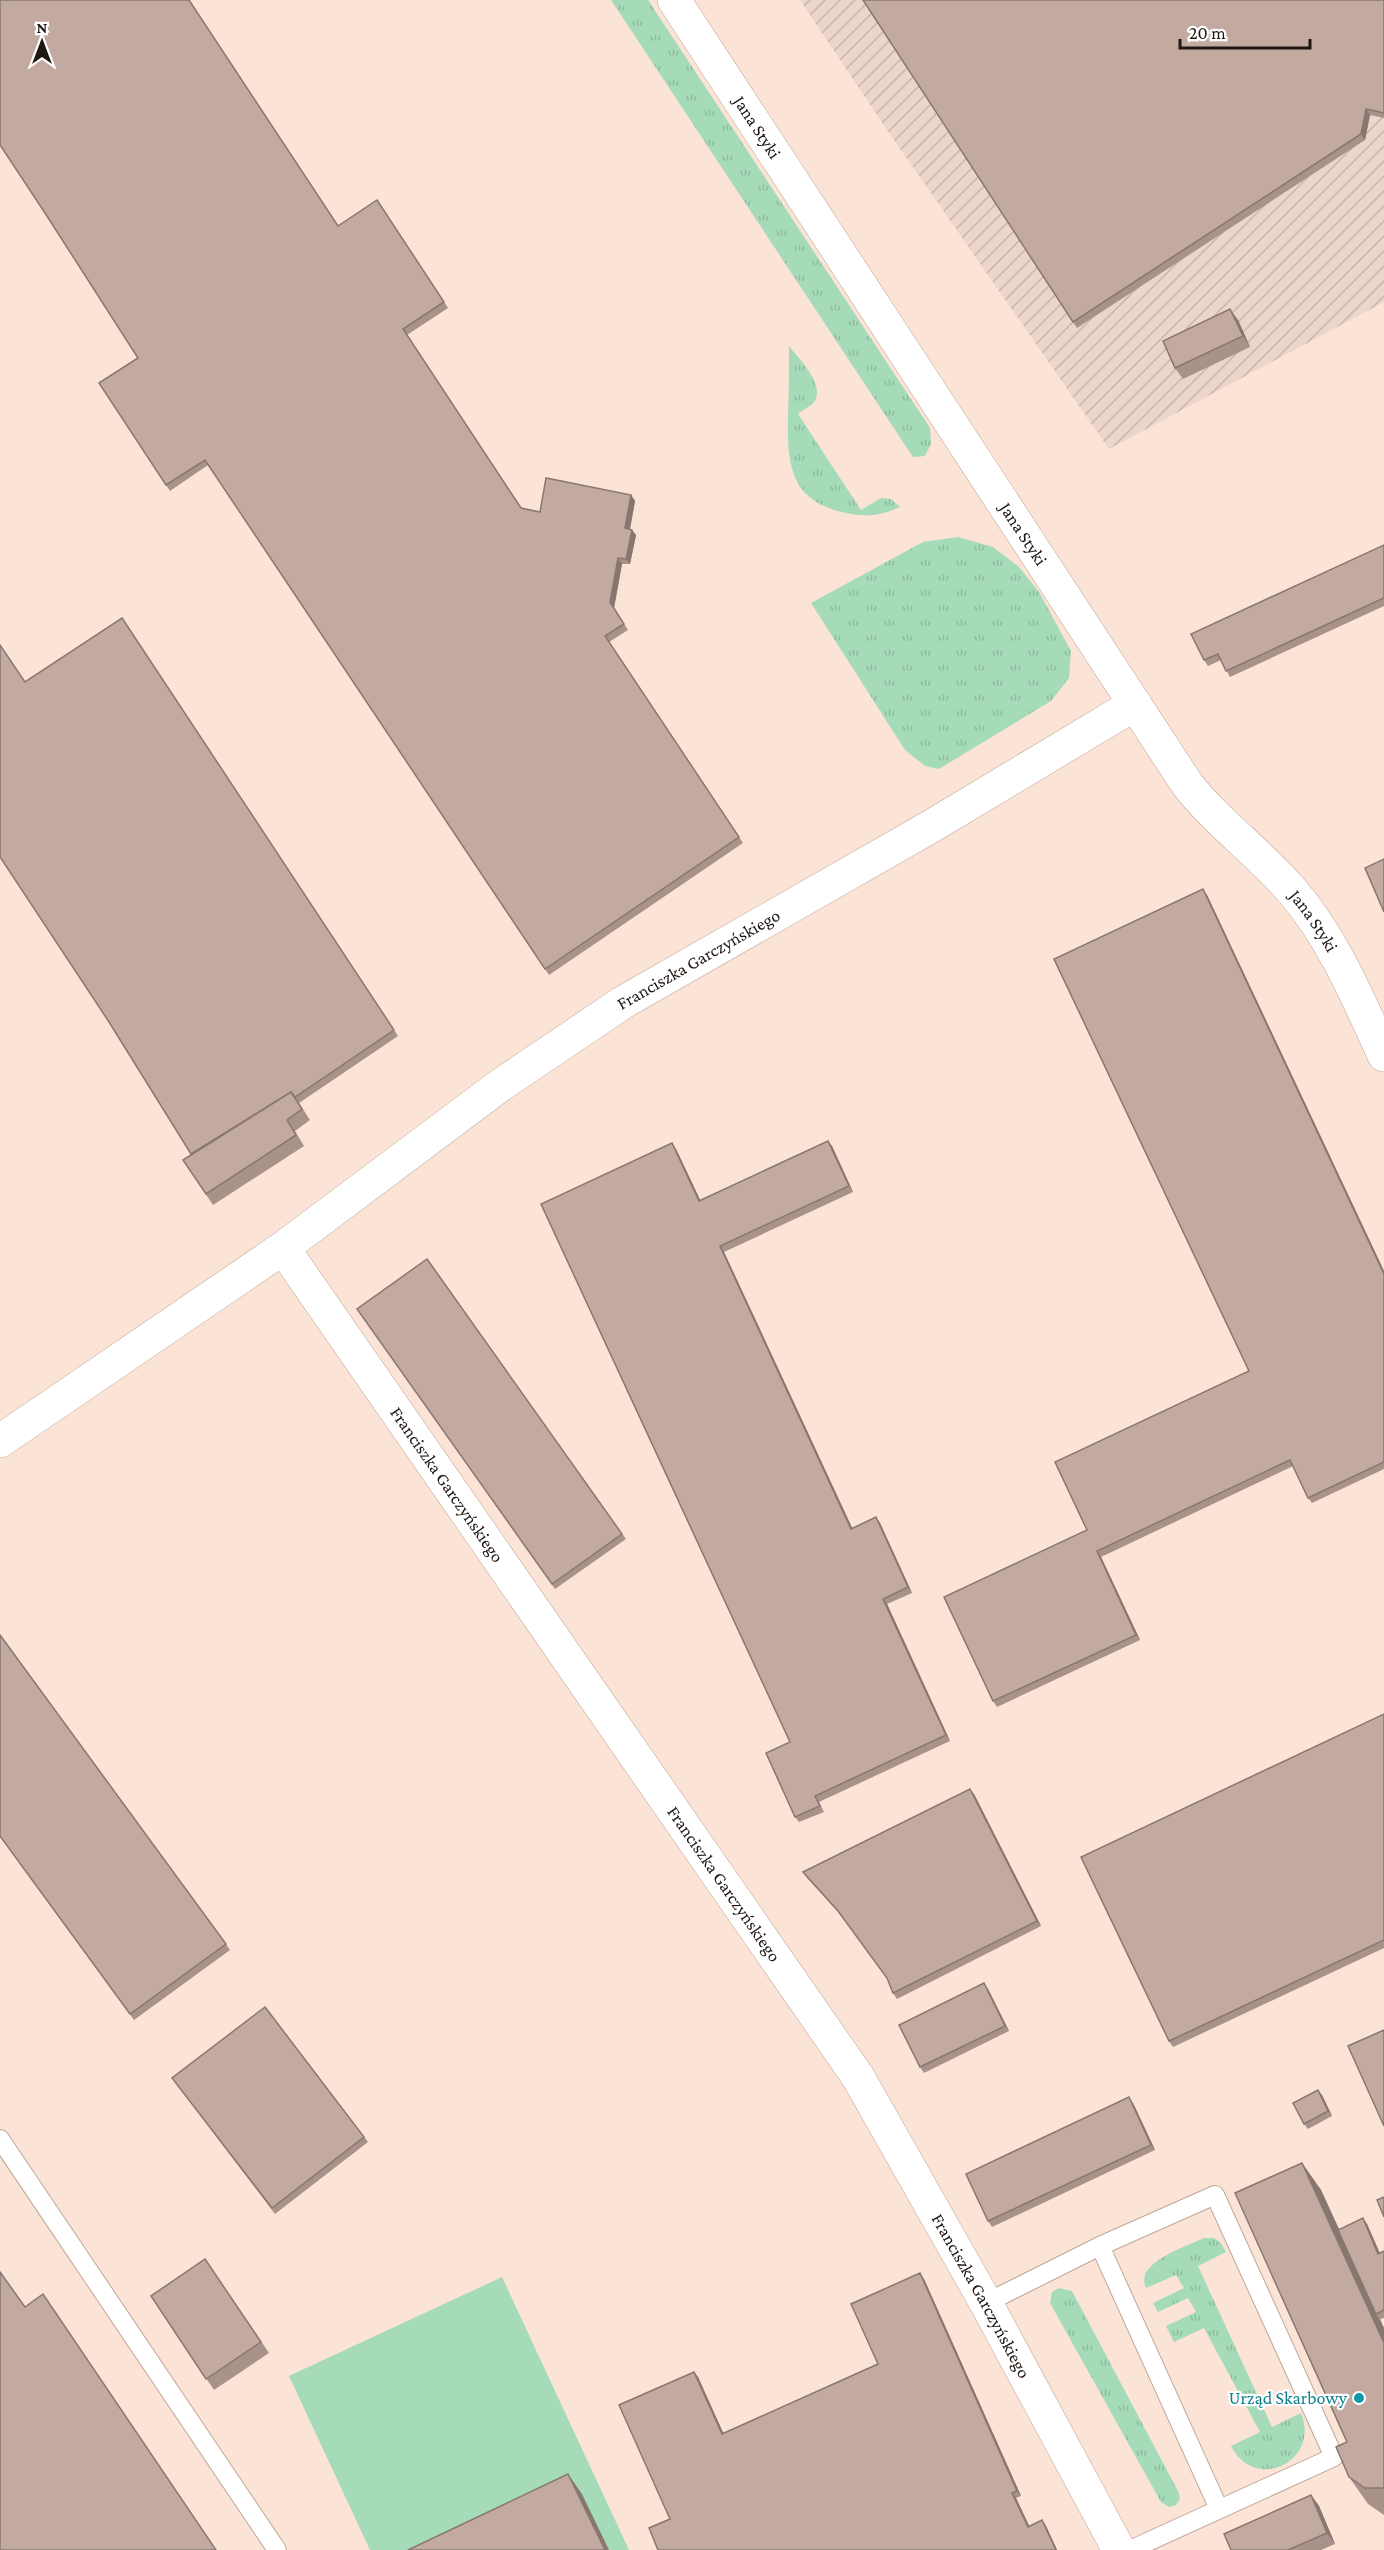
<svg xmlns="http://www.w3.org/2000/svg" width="1384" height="2550" font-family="'Crimson Pro',serif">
<defs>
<pattern id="industrial-furrows" width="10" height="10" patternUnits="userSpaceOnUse" patternTransform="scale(1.5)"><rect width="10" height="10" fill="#ecd5ca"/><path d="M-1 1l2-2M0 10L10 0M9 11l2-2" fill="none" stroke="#cab6ac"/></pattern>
<pattern id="grass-tufts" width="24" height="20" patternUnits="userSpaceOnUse" patternTransform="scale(1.5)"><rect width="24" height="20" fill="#a5dbb9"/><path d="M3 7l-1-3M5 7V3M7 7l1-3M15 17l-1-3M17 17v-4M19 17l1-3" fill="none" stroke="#8ebb9e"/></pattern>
</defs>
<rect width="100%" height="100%" fill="#fbe3d5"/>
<path fill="url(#industrial-furrows)" d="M800 0H1384V302L1109 449 883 124Z"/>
<g fill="url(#grass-tufts)">
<path d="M611 0H648L930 428 931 444 925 456 913 457Z"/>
<path d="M789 346C799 359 826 385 814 402 810 407 802 410 798 414L861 510 881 498 891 499 900 507C879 517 864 517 842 512 789 500 787 462 788 415 789 392 789 369 789 346Z"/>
<path d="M958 537 993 547 1019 567 1039 592 1071 651 1069 678 1051 701 939 769 925 766 905 750 811 603 923 542Z"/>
<path d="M1204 2238H1214L1221 2243 1226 2252 1198 2266 1272 2427 1301 2413C1321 2462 1254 2493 1231 2446L1260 2432 1204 2328 1174 2342 1166 2326 1196 2312 1188 2298 1158 2312 1153 2303 1184 2288 1176 2275 1146 2288C1134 2262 1186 2247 1204 2238Z"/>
<path d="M1059 2288 1072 2291 1179 2493 1180 2499 1176 2505 1169 2507 1161 2502 1050 2303 1052 2292Z"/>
</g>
<path fill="#a5dbb9" d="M502 2277 629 2550H370L289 2376Z"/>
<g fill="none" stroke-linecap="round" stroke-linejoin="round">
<defs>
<g id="service">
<path d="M0 2139 277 2550"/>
<path d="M1100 2246 1219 2509"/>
<path d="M986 2303 1100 2246 1215 2195 1334 2457 1130 2550"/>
</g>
<g id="minor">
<path id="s1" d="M674 0 1187 784C1218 824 1260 853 1293 892 1334 940 1358 999 1384 1055"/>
<path id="s2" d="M283 1248 858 2077 986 2303 1119 2550"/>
<path id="s3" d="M0 1441 283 1248 502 1084 622 1003 930 827 1135 704"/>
</g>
</defs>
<use href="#service" stroke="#bea79a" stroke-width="20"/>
<use href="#minor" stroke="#bea79a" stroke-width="34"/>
<use href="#service" stroke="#fff" stroke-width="18"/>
<use href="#minor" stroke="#fff" stroke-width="33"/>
</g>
<g fill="#a8928a">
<path d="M863 0H1384V118L1370 115 1365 140 1077 328Z"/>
<path d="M377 200 448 308 407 335 521 508 540 512 631 495 635 501 630 529 636 535 630 564H622L614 608 628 630 609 642 743 843 549 975 208 465 170 491 99 383Z"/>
<path d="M1238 320 1250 347 1183 379 1175 368Z"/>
<path d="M1384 545V606L1230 677 1221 660 1208 666 1204 660Z"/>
<path d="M122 618 398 1036 299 1103 310 1120 295 1131 304 1146 213 1205 183 1160 191 1154 25 682Z"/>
<path d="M1207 895 1384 1271V1469L1312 1503 1308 1498 1293 1466 1101 1557 1140 1640 997 1707 993 1701 1087 1530 1249 1371Z"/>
<path d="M828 1141 832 1146 853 1192 724 1252 852 1528 876 1517 880 1523 912 1593 887 1604 950 1741 819 1802 824 1812 799 1822 795 1817 790 1742 676 1149 700 1200Z"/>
<path d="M427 1259 626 1539 555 1589 357 1309Z"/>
<path d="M0 1635 230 1950 134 2020 0 1836Z"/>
<path d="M1384 1714V1948L1173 2047 1169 2041Z"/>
<path d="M974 1794 1041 1926 897 1999 893 1993 887 1978 842 1916 807 1878 803 1872Z"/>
<path d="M988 1989 1009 2031 924 2073 920 2067Z"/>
<path d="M265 2007 368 2142 275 2214 172 2078Z"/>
<path d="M1322 2095 1332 2116 1308 2129 1304 2124Z"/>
<path d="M1133 2103 1155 2150 992 2227 988 2221Z"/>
<path d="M1302 2163 1321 2190 1339 2229 1367 2224 1380 2253 1384 2251V2318L1380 2319V2318L1384 2328V2515L1368 2504 1349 2477 1347 2442Z"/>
<path d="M205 2259 269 2353 214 2390 151 2296Z"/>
<path d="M924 2279 1021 2496 1016 2498 1029 2526 1042 2520 1046 2526 1057 2550 670 2519 694 2372 698 2377 723 2433 878 2364Z"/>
<path d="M1311 2495 1319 2506 1335 2544 1321 2550H1231Z"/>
</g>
<g fill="#887770">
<path d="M1366 109 1370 115 1365 140 1361 134Z"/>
<path d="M1230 309 1238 320 1250 347 1243 336Z"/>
<path d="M631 495 635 501 629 534 625 528Z"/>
<path d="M632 530 636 535 630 564 626 559Z"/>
<path d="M618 558 622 564 614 608 628 630 610 602Z"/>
<path d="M1203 889 1207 895 1384 1271V1274Z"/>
<path d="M828 1141 832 1146 853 1192 849 1186Z"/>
<path d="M672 1143 676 1149 703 1206 699 1201Z"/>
<path d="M720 1246 724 1252 855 1534 851 1529Z"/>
<path d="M876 1517 880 1523 912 1593 908 1587Z"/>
<path d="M1097 1551 1101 1557 1140 1640 1136 1635Z"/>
<path d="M883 1599 887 1604 950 1741 946 1735Z"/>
<path d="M970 1789 974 1794 1041 1926 1037 1921Z"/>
<path d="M984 1983 988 1989 1009 2031 1005 2026Z"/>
<path d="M1318 2090 1322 2095 1332 2116 1328 2111Z"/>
<path d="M1129 2097 1133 2103 1155 2150 1151 2145Z"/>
<path d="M1302 2163 1321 2190 1377 2313 1376 2314 1384 2328V2343Z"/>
<path d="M1363 2218 1367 2224 1382 2259 1378 2254Z"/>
<path d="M920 2273 924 2279 1021 2496 1017 2491Z"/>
<path d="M694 2372 698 2377 726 2439 722 2434Z"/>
<path d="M568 2474 582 2494 609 2550H605Z"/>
<path d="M1012 2493 1016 2498 1032 2532 1028 2527Z"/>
<path d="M1311 2495 1319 2506 1335 2544 1327 2533Z"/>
<path d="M1042 2520 1046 2526 1057 2550H1056Z"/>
</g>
<g fill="#c3aaa0" stroke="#887770" stroke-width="1.5">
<path d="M0 0H189L338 226 377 200 444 302 403 329 521 508 540 512 546 478 631 495 625 528 632 530 626 559 618 558 610 602 624 624 605 636 739 837 545 969 205 460 166 485 99 383 138 358 45 213 0 145Z"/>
<path d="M863 0H1384V113L1366 109 1361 134 1073 322Z"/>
<path d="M1230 309 1243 336 1175 368 1163 341Z"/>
<path d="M1384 545V598L1226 671 1218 654 1204 660 1191 634Z"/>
<path d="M122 618 394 1030 295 1097 291 1092 191 1154 109 1022 0 857V645L25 682Z"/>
<path d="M1384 859V912L1365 868Z"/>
<path d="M1203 889 1384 1274V1462L1308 1498 1290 1460 1097 1551 1136 1635 993 1701 944 1597 1087 1530 1055 1462 1249 1371 1054 959Z"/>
<path d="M291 1092 302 1109 287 1120 296 1135 206 1194 183 1160Z"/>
<path d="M828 1141 849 1186 720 1246 851 1529 876 1517 908 1587 883 1599 946 1735 815 1796 820 1806 795 1817 766 1753 790 1742 541 1204 672 1143 699 1201Z"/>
<path d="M427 1259 622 1534 552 1584 357 1309Z"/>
<path d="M0 1635 226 1944 130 2014 0 1836Z"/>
<path d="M1384 1714V1940L1169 2041 1081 1857Z"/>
<path d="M970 1789 1037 1921 893 1993 887 1978 838 1911 803 1872Z"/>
<path d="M984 1983 1005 2026 920 2067 899 2025Z"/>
<path d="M265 2007 364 2137 272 2208 172 2078Z"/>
<path d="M1384 2030V2126L1348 2046Z"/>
<path d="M1318 2090 1328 2111 1304 2124 1293 2103Z"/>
<path d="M1129 2097 1151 2145 988 2221 966 2174Z"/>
<path d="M1302 2163 1384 2343V2488H1365L1349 2477 1336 2447 1347 2442 1235 2193Z"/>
<path d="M1384 2197V2217L1377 2200Z"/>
<path d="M1363 2218 1378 2254 1384 2251V2310L1376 2314 1338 2230Z"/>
<path d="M205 2259 261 2342 206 2379 151 2296Z"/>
<path d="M0 2272 25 2307 43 2294 216 2550H0Z"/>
<path d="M920 2273 1017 2491 1012 2493 1028 2527 1042 2520 1056 2550H658L649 2528 670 2519 619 2405 694 2372 722 2434 878 2364 851 2304Z"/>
<path d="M568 2474 605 2550H408Z"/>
<path d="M1311 2495 1327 2533 1288 2550H1231L1224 2534Z"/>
</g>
<circle fill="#0f9aa8" stroke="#fff" stroke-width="2" cx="1359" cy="2398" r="6"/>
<g text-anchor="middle" stroke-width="4.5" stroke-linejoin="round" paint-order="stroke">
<g font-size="18" fill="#201712" stroke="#fff">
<text dy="6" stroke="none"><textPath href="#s1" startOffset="152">Jana Styki</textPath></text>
<text dy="6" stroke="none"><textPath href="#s1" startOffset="638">Jana Styki</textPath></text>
<text dy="6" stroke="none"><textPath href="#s1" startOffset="1124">Jana Styki</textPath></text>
<text dy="6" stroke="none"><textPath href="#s3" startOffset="849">Franciszka Garczyńskiego</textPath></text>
<text dy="6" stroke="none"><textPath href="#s2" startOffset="288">Franciszka Garczyńskiego</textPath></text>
<text dy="6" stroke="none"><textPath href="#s2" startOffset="774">Franciszka Garczyńskiego</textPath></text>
<text dy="6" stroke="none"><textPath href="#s2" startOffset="1260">Franciszka Garczyńskiego</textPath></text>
</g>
<g font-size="18" fill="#0d838f" stroke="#fff" text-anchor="end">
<text x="1347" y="2404">Urząd Skarbowy</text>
</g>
</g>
<g transform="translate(42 42)" stroke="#ffffff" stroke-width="4.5" paint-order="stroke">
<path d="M0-4.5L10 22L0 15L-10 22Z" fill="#201712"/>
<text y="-9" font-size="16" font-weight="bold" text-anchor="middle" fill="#201712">N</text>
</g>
<path d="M1180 39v9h130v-9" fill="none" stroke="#201712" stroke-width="3"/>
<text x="1189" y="39" font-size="18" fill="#201712" stroke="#ffffff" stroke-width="4.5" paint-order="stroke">20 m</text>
</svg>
